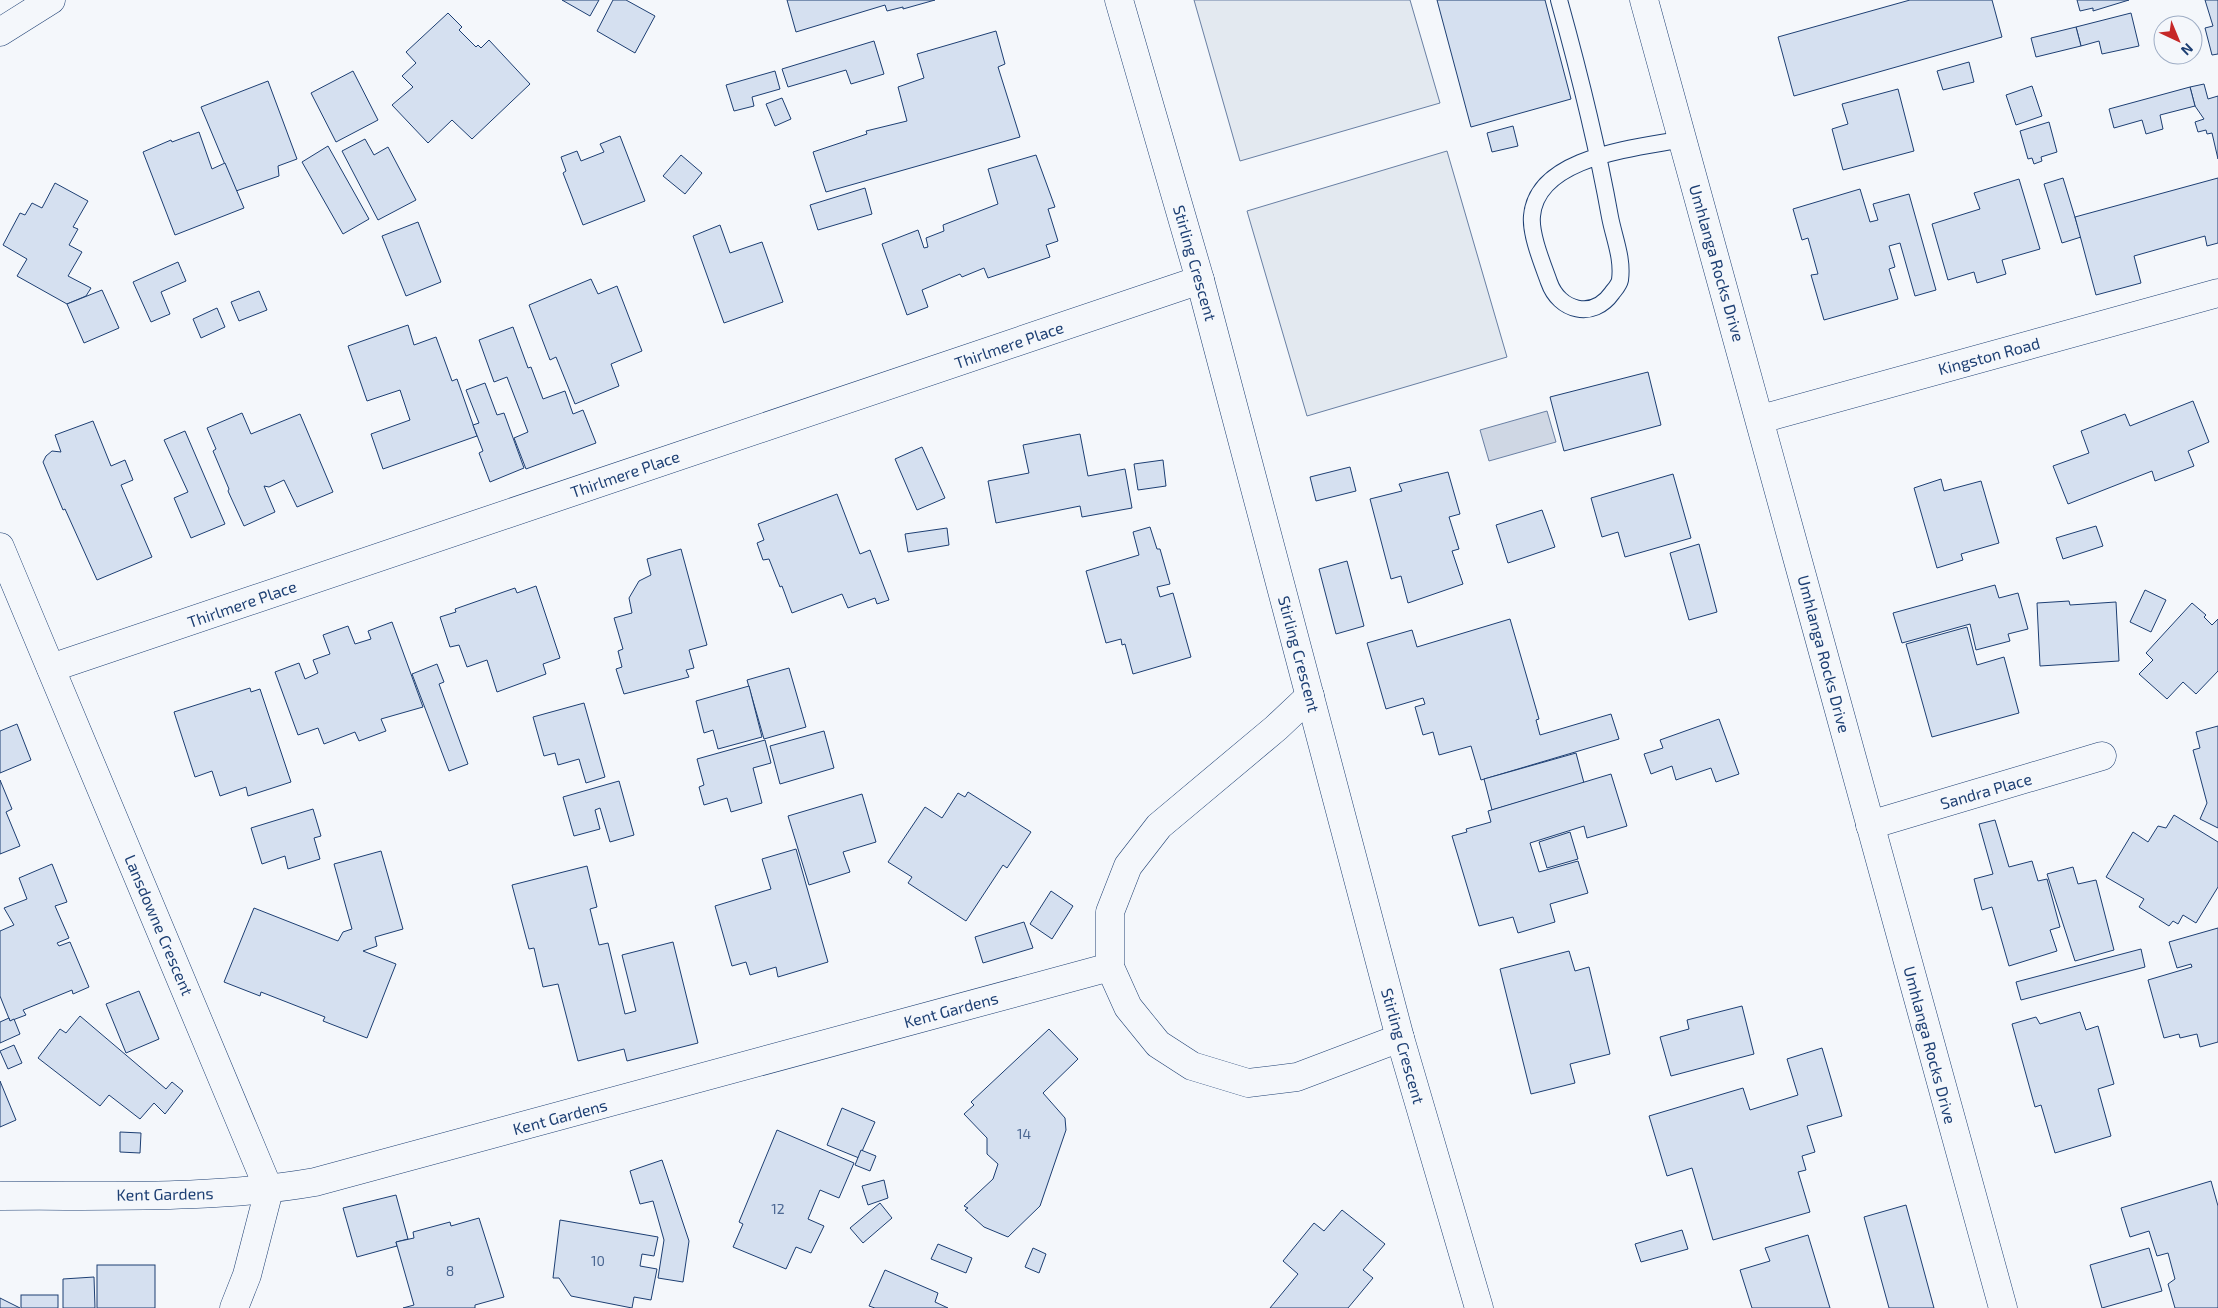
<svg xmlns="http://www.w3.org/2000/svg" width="2218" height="1308" font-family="'Exo 2',sans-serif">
<rect width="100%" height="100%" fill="#f4f7fb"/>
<g fill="#e3e9f0" stroke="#687fa3">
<path d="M1194 0H1410L1440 103 1240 161Z"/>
<path d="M1447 151 1507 357 1307 416 1247 211Z"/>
</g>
<path fill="#cfd7e4" stroke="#687fa3" d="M1547 411 1556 442 1489 461 1480 430Z"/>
<g fill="#d5e0f0" stroke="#1d3f73">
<path d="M562 0H599L590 16Z"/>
<path d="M613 0H626L655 16 635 53 597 31Z"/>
<path d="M787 0H935L903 9V7L887 11 885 5 796 32Z"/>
<path d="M1437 0H1545L1571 99 1471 127Z"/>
<path d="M1910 0H1992L2002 37 1794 96 1778 37Z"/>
<path d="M2077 0H2129L2093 11V8L2080 11Z"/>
<path d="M2205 0H2218V54L2212 55 2205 28 2213 26Z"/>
<path d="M448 13 462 27 459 30 476 47 478 45 481 48 489 40 530 84 472 139 452 120 428 143 392 105 413 87 402 76 416 63 406 52Z"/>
<path d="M2131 13 2139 46 2102 54 2099 41 2081 46 2076 27Z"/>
<path d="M2076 27 2081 46 2036 57 2031 38Z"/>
<path d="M996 31 1005 64 998 67 1020 137 826 192 813 152 867 134 866 131 907 121 898 87 924 78 917 54Z"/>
<path d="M874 41 884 74 851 84 846 70 788 87 782 69Z"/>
<path d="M1969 62 1974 82 1943 90 1937 71Z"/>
<path d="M353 71 378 120 336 142 311 93Z"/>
<path d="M775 71 780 89 752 97 754 106 734 111 726 85Z"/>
<path d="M268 81 297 159 278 166 279 176 236 191 201 107Z"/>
<path d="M2204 84 2208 99 2218 96V159L2212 133 2207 134 2206 130 2198 132 2195 122 2204 119 2195 106 2190 87Z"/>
<path d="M2032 86 2042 116 2016 125 2006 95Z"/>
<path d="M2190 87 2195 106 2160 115 2163 129 2146 134 2142 120 2114 128 2109 109Z"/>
<path d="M1898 89 1914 151 1843 170 1832 129 1848 124 1842 104Z"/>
<path d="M782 98 791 119 775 126 766 104Z"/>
<path d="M2049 122 2057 152 2041 157 2042 161 2034 164 2032 158 2028 159 2020 131Z"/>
<path d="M1513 126 1518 146 1492 152 1487 133Z"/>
<path d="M199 132 212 169 225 163 244 208 175 235 143 152 171 140 172 142Z"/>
<path d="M620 136 645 201 583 225 563 173 566 171 561 157 577 151 581 161 604 152 600 144Z"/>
<path d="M365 139 374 155 388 147 416 200 378 220 342 151Z"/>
<path d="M328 146 369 219 343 234 302 162Z"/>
<path d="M681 155 702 173 685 194 663 176Z"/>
<path d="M1036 155 1055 207 1048 209 1058 241 1046 245 1050 257 988 278 984 268 962 277 960 274 922 290 928 307 907 315 882 244 918 230 924 248 928 247 926 238 944 231 943 225 998 204 988 169Z"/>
<path d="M2063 178 2081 237 2062 243 2044 184Z"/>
<path d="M2218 178V243L2207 246 2205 236 2134 256 2141 283 2096 295 2075 217Z"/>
<path d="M2019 179 2040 249 2002 260 2006 274 1977 283 1974 272 1948 280 1932 224 1980 209 1974 193Z"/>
<path d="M55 183 88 201 73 227 78 229 69 245 82 252 68 276 91 288 86 296 67 304 17 276 27 259 3 245 20 213 25 215 32 203 42 208Z"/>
<path d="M865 188 872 214 818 230 810 205Z"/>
<path d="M1860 189 1870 222 1878 220 1873 204 1909 194 1936 290 1915 296 1900 243 1889 246 1895 267 1889 269 1898 299 1824 320 1811 275 1818 274 1808 238 1802 240 1793 209Z"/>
<path d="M418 222 441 282 406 296 382 236Z"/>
<path d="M720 225 730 253 762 242 783 302 724 323 693 236Z"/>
<path d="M178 262 186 281 161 292 170 314 151 322 133 282Z"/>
<path d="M591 279 598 294 617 286 642 351 611 364 619 386 575 404 556 357 550 360 529 305Z"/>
<path d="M102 290 119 328 84 343 67 304Z"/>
<path d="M259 291 267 310 239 321 231 302Z"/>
<path d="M217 308 225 327 201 338 193 319Z"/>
<path d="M408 325 414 345 436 337 452 381 457 379 477 436 383 469 371 434 410 420 400 390 367 401 348 346Z"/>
<path d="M513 327 528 368 531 367 543 399 565 391 573 414 583 410 596 443 526 469 514 438 528 432 507 377 494 382 479 340Z"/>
<path d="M1648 372 1661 425 1564 451 1550 397Z"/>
<path d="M485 383 497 415 504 413 524 468 490 482 479 453 483 451 473 425 479 423 466 390Z"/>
<path d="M2193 401 2209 442 2188 451 2194 466 2155 481 2152 471 2068 504 2053 466 2089 453 2081 431 2125 414 2130 426Z"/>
<path d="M242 413 251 434 300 414 333 492 297 507 284 480 269 487 264 486 275 512 244 526 228 491 229 489 213 451 216 449 207 428Z"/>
<path d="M93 421 111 466 125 460 133 480 121 485 152 557 97 580 65 509 63 510 43 462 46 456 52 451 61 452 55 435Z"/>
<path d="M185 431 225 524 191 538 174 498 188 492 164 440Z"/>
<path d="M1080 434 1088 476 1125 469 1132 508 1082 517 1080 506 996 523 988 481 1029 473 1023 445Z"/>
<path d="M922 447 945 498 917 510 895 459Z"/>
<path d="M1163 460 1166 486 1138 490 1134 464Z"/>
<path d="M1350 467 1356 491 1316 501 1310 477Z"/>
<path d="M1448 472 1460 514 1449 517 1459 549 1452 551 1463 584 1408 603 1401 576 1391 579 1370 499 1402 491 1399 484Z"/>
<path d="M1673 474 1691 538 1625 557 1618 532 1602 537 1591 498Z"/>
<path d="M1941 479 1944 491 1981 481 1999 543 1961 554 1963 560 1937 568 1914 488Z"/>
<path d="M837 494 860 554 870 550 889 600 877 604 875 598 848 608 842 594 792 613 782 586 780 587 769 559 763 560 757 543 764 540 758 524Z"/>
<path d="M1542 510 1555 547 1508 563 1496 525Z"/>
<path d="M2096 526 2103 546 2063 559 2056 538Z"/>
<path d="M1150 527 1157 549H1160L1170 584 1157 587 1160 597 1173 593 1191 657 1133 674 1125 644 1122 645 1121 639 1106 643 1086 571 1139 555 1133 532Z"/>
<path d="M947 528 949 545 908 552 905 534Z"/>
<path d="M1699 544 1717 612 1689 620 1670 553Z"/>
<path d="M681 549 707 645 689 650 694 668 686 670 689 677 624 694 616 669 622 667 618 651 623 649 614 618 632 613 629 598 639 581 651 575 647 559Z"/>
<path d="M1347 561 1364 626 1336 634 1319 569Z"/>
<path d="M1995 585 1999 598 2018 593 2028 629 2008 634 2010 641 1976 650 1970 624 1902 643 1893 613Z"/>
<path d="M536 586 560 658 543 664 546 674 497 692 487 660 467 667 459 645 450 647 440 617 456 612 455 609 515 588 517 593Z"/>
<path d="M2145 590 2166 600 2151 632 2130 622Z"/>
<path d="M2069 601 2070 605 2116 602 2119 661 2040 666 2037 603Z"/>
<path d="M2192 603 2206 615 2204 617 2212 625 2218 619V671L2196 694 2183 682 2167 699 2139 674 2153 660 2146 653Z"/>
<path d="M1510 619 1539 719 1536 720 1540 735 1611 714 1619 739 1481 780 1471 746 1439 755 1433 732 1423 735 1415 707 1425 704 1423 698 1386 709 1367 643 1412 630 1417 647Z"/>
<path d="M392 622 423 707 381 719 386 731 359 741 355 732 324 744 318 728 298 735 275 672 299 663 305 679 318 673 313 660 330 654 323 635 348 626 355 644 371 639 368 631Z"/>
<path d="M1967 627 1977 665 2004 657 2019 713 1932 737 1906 644Z"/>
<path d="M437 664 444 682 439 684 468 764 449 771 412 674Z"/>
<path d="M789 668 806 727 764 739 747 680Z"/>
<path d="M749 686 762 737 718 749 713 730 704 733 696 701Z"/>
<path d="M250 688 251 692 260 689 291 782 248 796 246 787 220 796 212 771 195 777 174 712Z"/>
<path d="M584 703 605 777 586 783 579 759 558 765 555 753 544 756 533 717Z"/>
<path d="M1719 719 1739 774 1716 782 1711 768 1676 780 1672 766 1651 774 1644 754 1663 748 1660 740Z"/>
<path d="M17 724 31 760 0 773V731Z"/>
<path d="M2218 726V828L2200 819 2207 803 2193 750 2200 748 2196 732Z"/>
<path d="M824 731 834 768 780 784 770 746Z"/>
<path d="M765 740 771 763 753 768 762 803 731 812 727 798 704 805 699 787 704 785 697 759Z"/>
<path d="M1576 753 1584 783 1492 810 1484 779Z"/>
<path d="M1611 774 1627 826 1587 838 1584 826 1530 843 1539 872 1578 861 1588 893 1550 904 1555 922 1518 933 1513 917 1479 926 1452 836 1467 832 1466 829 1491 822 1488 811Z"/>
<path d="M0 780 12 809 6 812 20 846 0 854Z"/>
<path d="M619 781 634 835 610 842 600 808 595 810 600 829 574 836 563 797Z"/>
<path d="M968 792 1031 832 1007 868 1003 865 966 921 908 883 912 877 888 862 925 807 942 818 958 793 965 797Z"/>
<path d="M862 794 876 842 843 852 850 872 809 885 788 816Z"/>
<path d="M313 809 321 836 314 838 320 859 288 869 285 856 262 864 251 828Z"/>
<path d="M2174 815 2218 842V887L2196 923 2183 915 2178 924 2173 921 2169 926 2139 907 2144 899 2106 877 2133 832 2148 842 2158 826 2166 828Z"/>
<path d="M1995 820 2009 867 2032 861 2038 881 2047 879 2060 927 2050 930 2057 951 2009 966 1992 907 1982 910 1974 879 1993 874 1979 824Z"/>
<path d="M1570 832 1578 859 1547 868 1539 842Z"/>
<path d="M796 849 828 962 778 977 776 967 750 975 746 962 732 966 715 906 771 889 762 859Z"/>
<path d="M381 851 403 929 375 937 377 946 363 951 396 964 367 1038 323 1021 325 1017 261 992 260 996 224 982 254 908 338 941 343 932 352 929 334 864Z"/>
<path d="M52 864 67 902 55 906 69 938 57 943 59 946 70 942 89 987 73 994 72 990 23 1010 26 1015 10 1021 0 996V931L14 925 4 908 27 899 19 878Z"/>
<path d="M587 866 597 907 590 909 599 945 608 943 625 1014 636 1011 622 955 673 942 698 1043 627 1061 624 1049 578 1061 558 984 543 987 534 948 529 949 512 885Z"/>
<path d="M2073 867 2078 884 2096 880 2114 950 2075 961 2047 874Z"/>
<path d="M1051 891 1073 906 1052 939 1030 924Z"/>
<path d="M1024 922 1033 948 983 963 975 937Z"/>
<path d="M2218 928V1042L2200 1047 2197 1034 2180 1038 2179 1034 2164 1038 2148 980 2192 967 2191 964 2177 968 2169 942Z"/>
<path d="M2141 949 2145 967 2021 1000 2016 982Z"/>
<path d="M1569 951 1575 971 1589 967 1610 1054 1570 1064 1575 1083 1531 1094 1500 969Z"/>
<path d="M139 991 159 1039 126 1053 106 1004Z"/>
<path d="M1742 1006 1754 1054 1671 1076 1660 1037 1689 1029 1687 1020Z"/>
<path d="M2080 1012 2086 1030 2098 1026 2114 1084 2098 1089 2111 1136 2055 1153 2041 1105 2035 1107 2012 1024 2036 1017 2040 1024Z"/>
<path d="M80 1016 166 1089 172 1082 183 1091 165 1114 154 1103 140 1119 109 1095 100 1106 38 1058 60 1029 66 1033Z"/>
<path d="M9 1018 10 1021 14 1019 20 1034 0 1043V1022Z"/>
<path d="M1049 1029 1078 1059 1043 1093 1065 1118 1066 1130 1040 1206 1008 1237 984 1227 965 1210 968 1208 964 1206 993 1179 998 1164 987 1154V1138L964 1114 974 1105 971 1102Z"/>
<path d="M14 1045 22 1063 8 1069 0 1051Z"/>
<path d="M1822 1048 1842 1116 1807 1126 1815 1152 1802 1156 1806 1170 1798 1172 1810 1212 1713 1240 1692 1168 1667 1176 1649 1116 1743 1088 1750 1110 1798 1095 1787 1059Z"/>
<path d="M0 1081 16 1120 0 1127Z"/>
<path d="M842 1108 875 1122 859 1158 827 1145Z"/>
<path d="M777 1130 854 1163 839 1198 820 1190 808 1219 824 1226 811 1253 796 1247 786 1269 733 1247 743 1224 739 1222Z"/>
<path d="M120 1132 141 1133 140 1153 120 1152Z"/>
<path d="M861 1150 876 1156 870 1171 855 1165Z"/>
<path d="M662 1160 689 1241 683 1282 658 1278 664 1240 653 1201 640 1204 630 1171Z"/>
<path d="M884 1180 888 1198 868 1205 862 1186Z"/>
<path d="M2211 1181 2218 1206V1308H2175L2168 1284 2175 1279 2168 1253 2157 1256 2149 1231 2130 1237 2121 1208Z"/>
<path d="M396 1195 408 1239 396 1242 397 1246 357 1257 343 1208Z"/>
<path d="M880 1203 892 1218 863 1243 850 1228Z"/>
<path d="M1906 1205 1934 1308H1889L1864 1217Z"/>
<path d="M1342 1210 1385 1244 1363 1270 1373 1278 1348 1308H1270L1298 1274 1283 1261 1314 1223 1324 1231Z"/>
<path d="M479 1218 504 1297 475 1305V1308H403L414 1305 396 1242 414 1238 413 1232 450 1222 451 1226Z"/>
<path d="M560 1220 658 1237 654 1256 642 1254 640 1266 657 1269 651 1300 634 1297 632 1308 571 1296 559 1278H553Z"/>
<path d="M1682 1230 1688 1249 1641 1262 1635 1244Z"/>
<path d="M1808 1235 1830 1308H1752L1740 1270 1770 1261 1765 1248Z"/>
<path d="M938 1244 972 1258 966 1273 931 1259Z"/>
<path d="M1033 1248 1046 1254 1039 1273 1025 1267Z"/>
<path d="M2149 1248 2162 1291 2102 1308 2090 1265Z"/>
<rect x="97" y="1265" width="58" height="43"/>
<path d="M885 1270 938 1293 935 1302 948 1308H875L869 1306Z"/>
<path d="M94 1277 95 1308H63V1279Z"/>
<rect x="21" y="1295" width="37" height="13"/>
<path d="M0 1298 20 1308H0Z"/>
</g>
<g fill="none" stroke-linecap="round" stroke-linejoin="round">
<defs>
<path id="lane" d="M1559 0C1579 72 1597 144 1610 217 1614 238 1623 258 1620 280 1619 285 1615 289 1612 293 1593 320 1559 311 1549 282 1543 265 1530 234 1532 216 1537 156 1637 148 1683 139"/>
<g id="street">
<path d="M1119 0 1200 280 1400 1038 1479 1308"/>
<path d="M0 32 51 0"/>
<path d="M1761 419 2218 293"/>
<path d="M0 547 269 1190 247 1275 234 1308"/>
<path d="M51 668 1200 280"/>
<path d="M1310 696 1276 728 1159 826 1128 866 1110 912V967L1128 1007 1158 1044 1192 1066 1248 1083 1297 1077 1400 1038"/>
<path d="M1870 825 2102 756"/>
<path d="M0 1196C105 1195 211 1200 315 1182L1110 967"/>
</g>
<path id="secondary" d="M1644 0 2003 1308"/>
</defs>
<use href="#lane" stroke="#1d3f73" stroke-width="18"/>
<use href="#street" stroke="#1d3f73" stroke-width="29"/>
<use href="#secondary" stroke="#1d3f73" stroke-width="29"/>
<use href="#lane" stroke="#f4f7fb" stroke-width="16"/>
<use href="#street" stroke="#f4f7fb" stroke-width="28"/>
<use href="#secondary" stroke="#f4f7fb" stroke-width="28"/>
</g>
<g text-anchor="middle" stroke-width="4" stroke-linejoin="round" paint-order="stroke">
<g font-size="14" fill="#4b6792">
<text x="1024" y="1139">14</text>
<text x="778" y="1214">12</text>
<text x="598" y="1266">10</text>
<text x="450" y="1276">8</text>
</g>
<g font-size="16" fill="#1d3f73" stroke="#f4f7fb">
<text transform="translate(1195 263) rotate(74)" y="6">Stirling Crescent</text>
<text transform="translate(1717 263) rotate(74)" y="6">Umhlanga Rocks Drive</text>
<text transform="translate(1009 345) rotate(-19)" y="6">Thirlmere Place</text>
<text transform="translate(1989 356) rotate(-15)" y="6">Kingston Road</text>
<text transform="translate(625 474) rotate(-19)" y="6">Thirlmere Place</text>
<text transform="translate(242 604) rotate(-19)" y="6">Thirlmere Place</text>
<text transform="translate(1299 654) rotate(75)" y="6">Stirling Crescent</text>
<text transform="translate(1824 654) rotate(75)" y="6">Umhlanga Rocks Drive</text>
<text transform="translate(1986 791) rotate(-16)" y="6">Sandra Place</text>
<text transform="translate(159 925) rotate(67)" y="6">Lansdowne Crescent</text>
<text transform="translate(951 1010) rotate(-15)" y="6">Kent Gardens</text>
<text transform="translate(1930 1045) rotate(75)" y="6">Umhlanga Rocks Drive</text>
<text transform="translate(1403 1046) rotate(74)" y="6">Stirling Crescent</text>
<text transform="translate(560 1117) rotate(-15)" y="6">Kent Gardens</text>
<text transform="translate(165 1194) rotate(-1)" y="6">Kent Gardens</text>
</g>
</g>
<g transform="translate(2178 40) rotate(136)"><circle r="24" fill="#f4f7fb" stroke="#9eadc5"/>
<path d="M0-4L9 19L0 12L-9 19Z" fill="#c62828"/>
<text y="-8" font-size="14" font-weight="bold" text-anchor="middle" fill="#1d3f73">N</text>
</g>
</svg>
